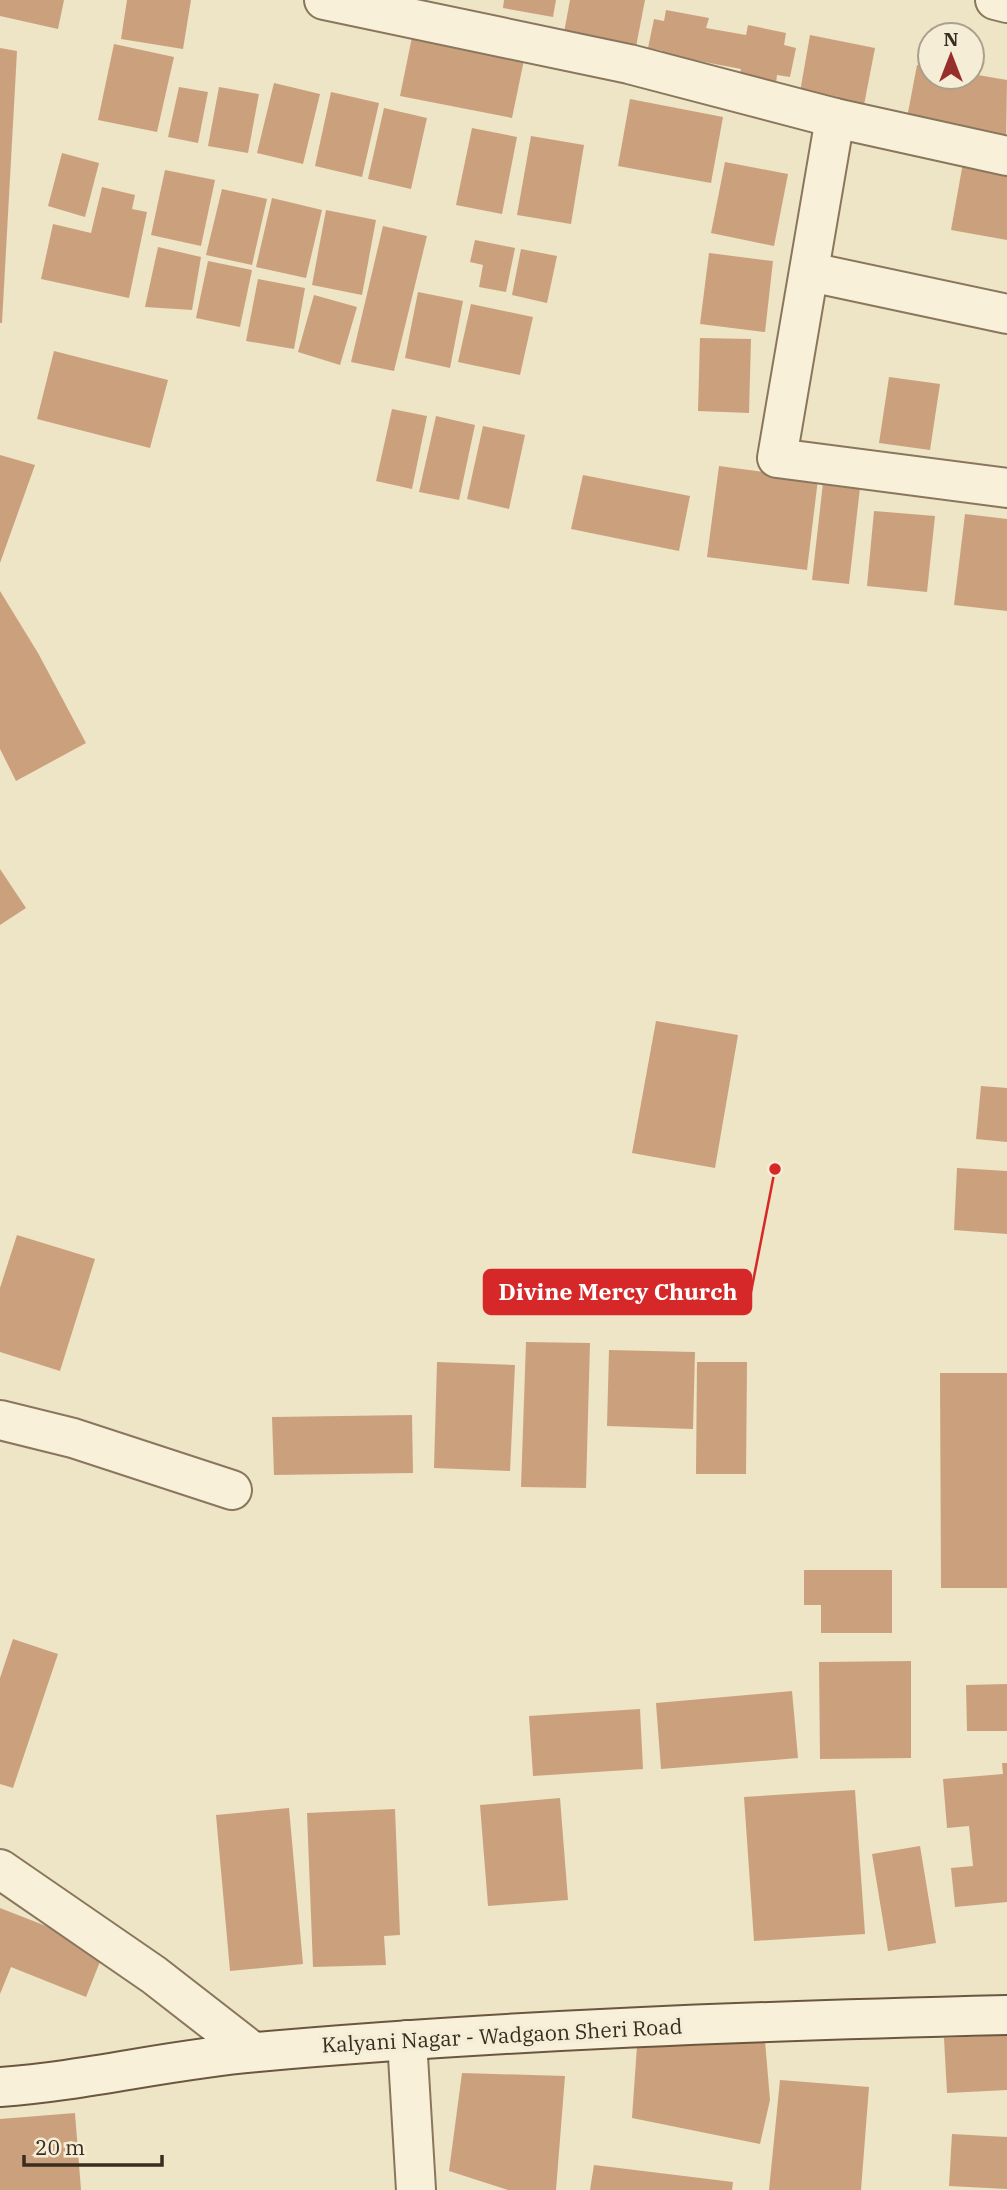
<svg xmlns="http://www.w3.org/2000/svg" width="1007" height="2190" font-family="'IBM Plex Serif',serif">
<rect width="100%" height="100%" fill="#eee4c6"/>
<g fill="#cba17d">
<path d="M0 0H64L58 29 0 16Z"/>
<path d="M127 0H191L183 49 121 39Z"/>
<path d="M504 0H556L553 17 503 8Z"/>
<path d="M570 0H645L635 52 563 38Z"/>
<path d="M666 10 709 18 706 28 746 35 748 25 786 33 784 45 796 48 790 77 777 75 776 84 739 77 741 69 699 61 698 69 661 62 663 51 648 48 654 19 664 21Z"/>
<path d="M413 32 525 55 512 118 400 96Z"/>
<path d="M810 35 875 48 864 105 800 92Z"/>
<path d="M114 44 174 57 157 132 98 120Z"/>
<path d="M0 48 17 51 2 323H0Z"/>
<path d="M917 65 930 67V77H972V74L1007 80 1006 140 906 123Z"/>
<path d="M274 83 320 94 303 164 257 153Z"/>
<path d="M179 87 208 92 198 143 168 137Z"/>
<path d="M219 87 259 94 248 153 208 146Z"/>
<path d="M331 92 379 103 362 177 315 166Z"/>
<path d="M630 99 723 117 711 183 618 166Z"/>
<path d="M384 108 427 118 411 189 368 179Z"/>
<path d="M472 128 517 137 502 214 456 205Z"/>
<path d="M531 136 584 145 571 224 517 215Z"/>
<path d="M62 153 99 163 85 217 48 206Z"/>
<path d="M964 157 1007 165V240L951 230Z"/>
<path d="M725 162 788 174 774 246 711 233Z"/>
<path d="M165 170 215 180 201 246 151 235Z"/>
<path d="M102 187 135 195 132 209 147 212 129 298 41 279 53 224 91 233Z"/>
<path d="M222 189 267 199 252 265 206 255Z"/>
<path d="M272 198 322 210 306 278 256 267Z"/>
<path d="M326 210 376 220 362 295 312 285Z"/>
<path d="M383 226 427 236 394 371 351 362Z"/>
<path d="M475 240 515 248 506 292 479 287 483 265 470 262Z"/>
<path d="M158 247 201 257 192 310 145 307Z"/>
<path d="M521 249 557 256 547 303 512 295Z"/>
<path d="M709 253 773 261 765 332 700 324Z"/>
<path d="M208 261 252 270 240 327 196 318Z"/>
<path d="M258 279 305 288 294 349 246 341Z"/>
<path d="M418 292 463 301 450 368 405 358Z"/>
<path d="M314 295 357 307 340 365 298 352Z"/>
<path d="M471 304 533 317 520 375 458 362Z"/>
<path d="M700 338 751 339 749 413 698 411Z"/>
<path d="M54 351 168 380 150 448 37 419Z"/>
<path d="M889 377 940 384 930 450 879 443Z"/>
<path d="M392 409 427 416 412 489 376 481Z"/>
<path d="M436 416 475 425 459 500 419 492Z"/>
<path d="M483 426 525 435 509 509 467 499Z"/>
<path d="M0 455 35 465 0 563Z"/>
<path d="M719 466 818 479 807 570 707 557Z"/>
<path d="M824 474 861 479 849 584 812 580Z"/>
<path d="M583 475 690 496 679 551 571 529Z"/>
<path d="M874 511 935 516 927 592 867 586Z"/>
<path d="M965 514 1007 519V611L954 605Z"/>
<path d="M0 591 38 653 86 743 16 781 0 749Z"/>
<path d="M0 869 26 908 0 925Z"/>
<path d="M656 1021 738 1035 715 1168 632 1153Z"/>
<path d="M981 1086 1007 1088V1142L976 1139Z"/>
<path d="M957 1168 1007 1171V1234L954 1230Z"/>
<path d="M17 1235 95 1259 60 1371 0 1352V1288Z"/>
<path d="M526 1342 590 1343 586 1488 521 1487Z"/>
<path d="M609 1350 695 1352 693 1429 607 1426Z"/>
<path d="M437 1362 515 1365 510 1471 434 1468Z"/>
<path d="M697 1362H747L746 1474H696Z"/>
<path d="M940 1373H1007V1588H941Z"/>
<path d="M412 1415 413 1473 274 1475 272 1417Z"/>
<path d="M804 1570H892V1633H821V1605H804Z"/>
<path d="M13 1639 58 1654 13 1788 0 1784V1678Z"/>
<path d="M911 1661V1758L820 1759 819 1662Z"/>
<path d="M1007 1684V1731H967L966 1685Z"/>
<path d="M792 1691 798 1758 661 1769 656 1703Z"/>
<path d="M640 1709 643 1769 533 1776 529 1716Z"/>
<path d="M1002 1763H1007V1902L955 1907 951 1868 973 1866 969 1826 947 1828 943 1779 1003 1774Z"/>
<path d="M855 1790 865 1934 754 1941 744 1797Z"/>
<path d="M560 1798 568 1900 488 1906 480 1805Z"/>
<path d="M289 1808 303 1964 230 1971 216 1815Z"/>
<path d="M395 1809 400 1935 384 1936 386 1965 313 1967 307 1813Z"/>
<path d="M920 1846 936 1943 888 1951 872 1854Z"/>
<path d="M0 1908 105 1949 86 1997 11 1967 0 1994Z"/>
<path d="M1007 2035V2090L947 2093 944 2038Z"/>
<path d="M765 2041 770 2100 760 2144 632 2118 637 2046Z"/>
<path d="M462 2073 565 2076 556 2190H508L449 2171Z"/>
<path d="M780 2080 869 2087 861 2190H769Z"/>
<path d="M75 2113 81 2190H0V2119Z"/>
<path d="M952 2134 1007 2137V2189L949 2186Z"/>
<path d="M594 2165 733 2182 732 2190H590Z"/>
</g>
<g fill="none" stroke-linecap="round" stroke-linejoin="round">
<defs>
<g id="street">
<path d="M324 0 629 64 835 118 1007 156"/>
<path d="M995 0 1007 3"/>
<path d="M835 118 777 458 1007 488"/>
<path d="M810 272 1007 314"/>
<path d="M0 1420 73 1438 232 1490"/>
<path d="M0 1869 154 1975 253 2052"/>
<path d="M407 2040 416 2190"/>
</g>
<path id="secondary" d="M0 2087C86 2081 171 2059 257 2052 506 2030 757 2021 1007 2015"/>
</defs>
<use href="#street" stroke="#89765c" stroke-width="42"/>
<use href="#secondary" stroke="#6b573f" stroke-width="42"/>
<use href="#street" stroke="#f8f0d9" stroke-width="38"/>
<use href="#secondary" stroke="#f8f0d9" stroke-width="38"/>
</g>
<g text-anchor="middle" stroke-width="7" stroke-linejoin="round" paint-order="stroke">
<g font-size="21" fill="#392d1f" stroke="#f5edd6">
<text transform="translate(502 2036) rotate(-3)" y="7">Kalyani Nagar - Wadgaon Sheri Road</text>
</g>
</g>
<path fill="none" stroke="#d62828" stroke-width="2.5" d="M775 1169L751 1292"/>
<circle fill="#d62828" stroke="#f5edd6" stroke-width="2.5" cx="775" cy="1169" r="7"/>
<rect fill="#d62828" stroke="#d62828" stroke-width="2.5" x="484" y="1270" width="267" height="44" rx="7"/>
<g font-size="23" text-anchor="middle" font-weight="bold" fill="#fff">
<text x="618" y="1300">Divine Mercy Church</text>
</g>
<g transform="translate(951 56)"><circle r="33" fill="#f5edd6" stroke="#aaa08d" stroke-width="2"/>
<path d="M0-5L12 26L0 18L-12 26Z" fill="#97302d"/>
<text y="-10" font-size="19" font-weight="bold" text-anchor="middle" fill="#392d1f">N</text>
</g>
<path d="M24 2155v10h138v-10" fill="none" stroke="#392d1f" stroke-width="3.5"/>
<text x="35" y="2155" font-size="21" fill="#392d1f" stroke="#f5edd6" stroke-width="5" paint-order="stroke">20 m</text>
</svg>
